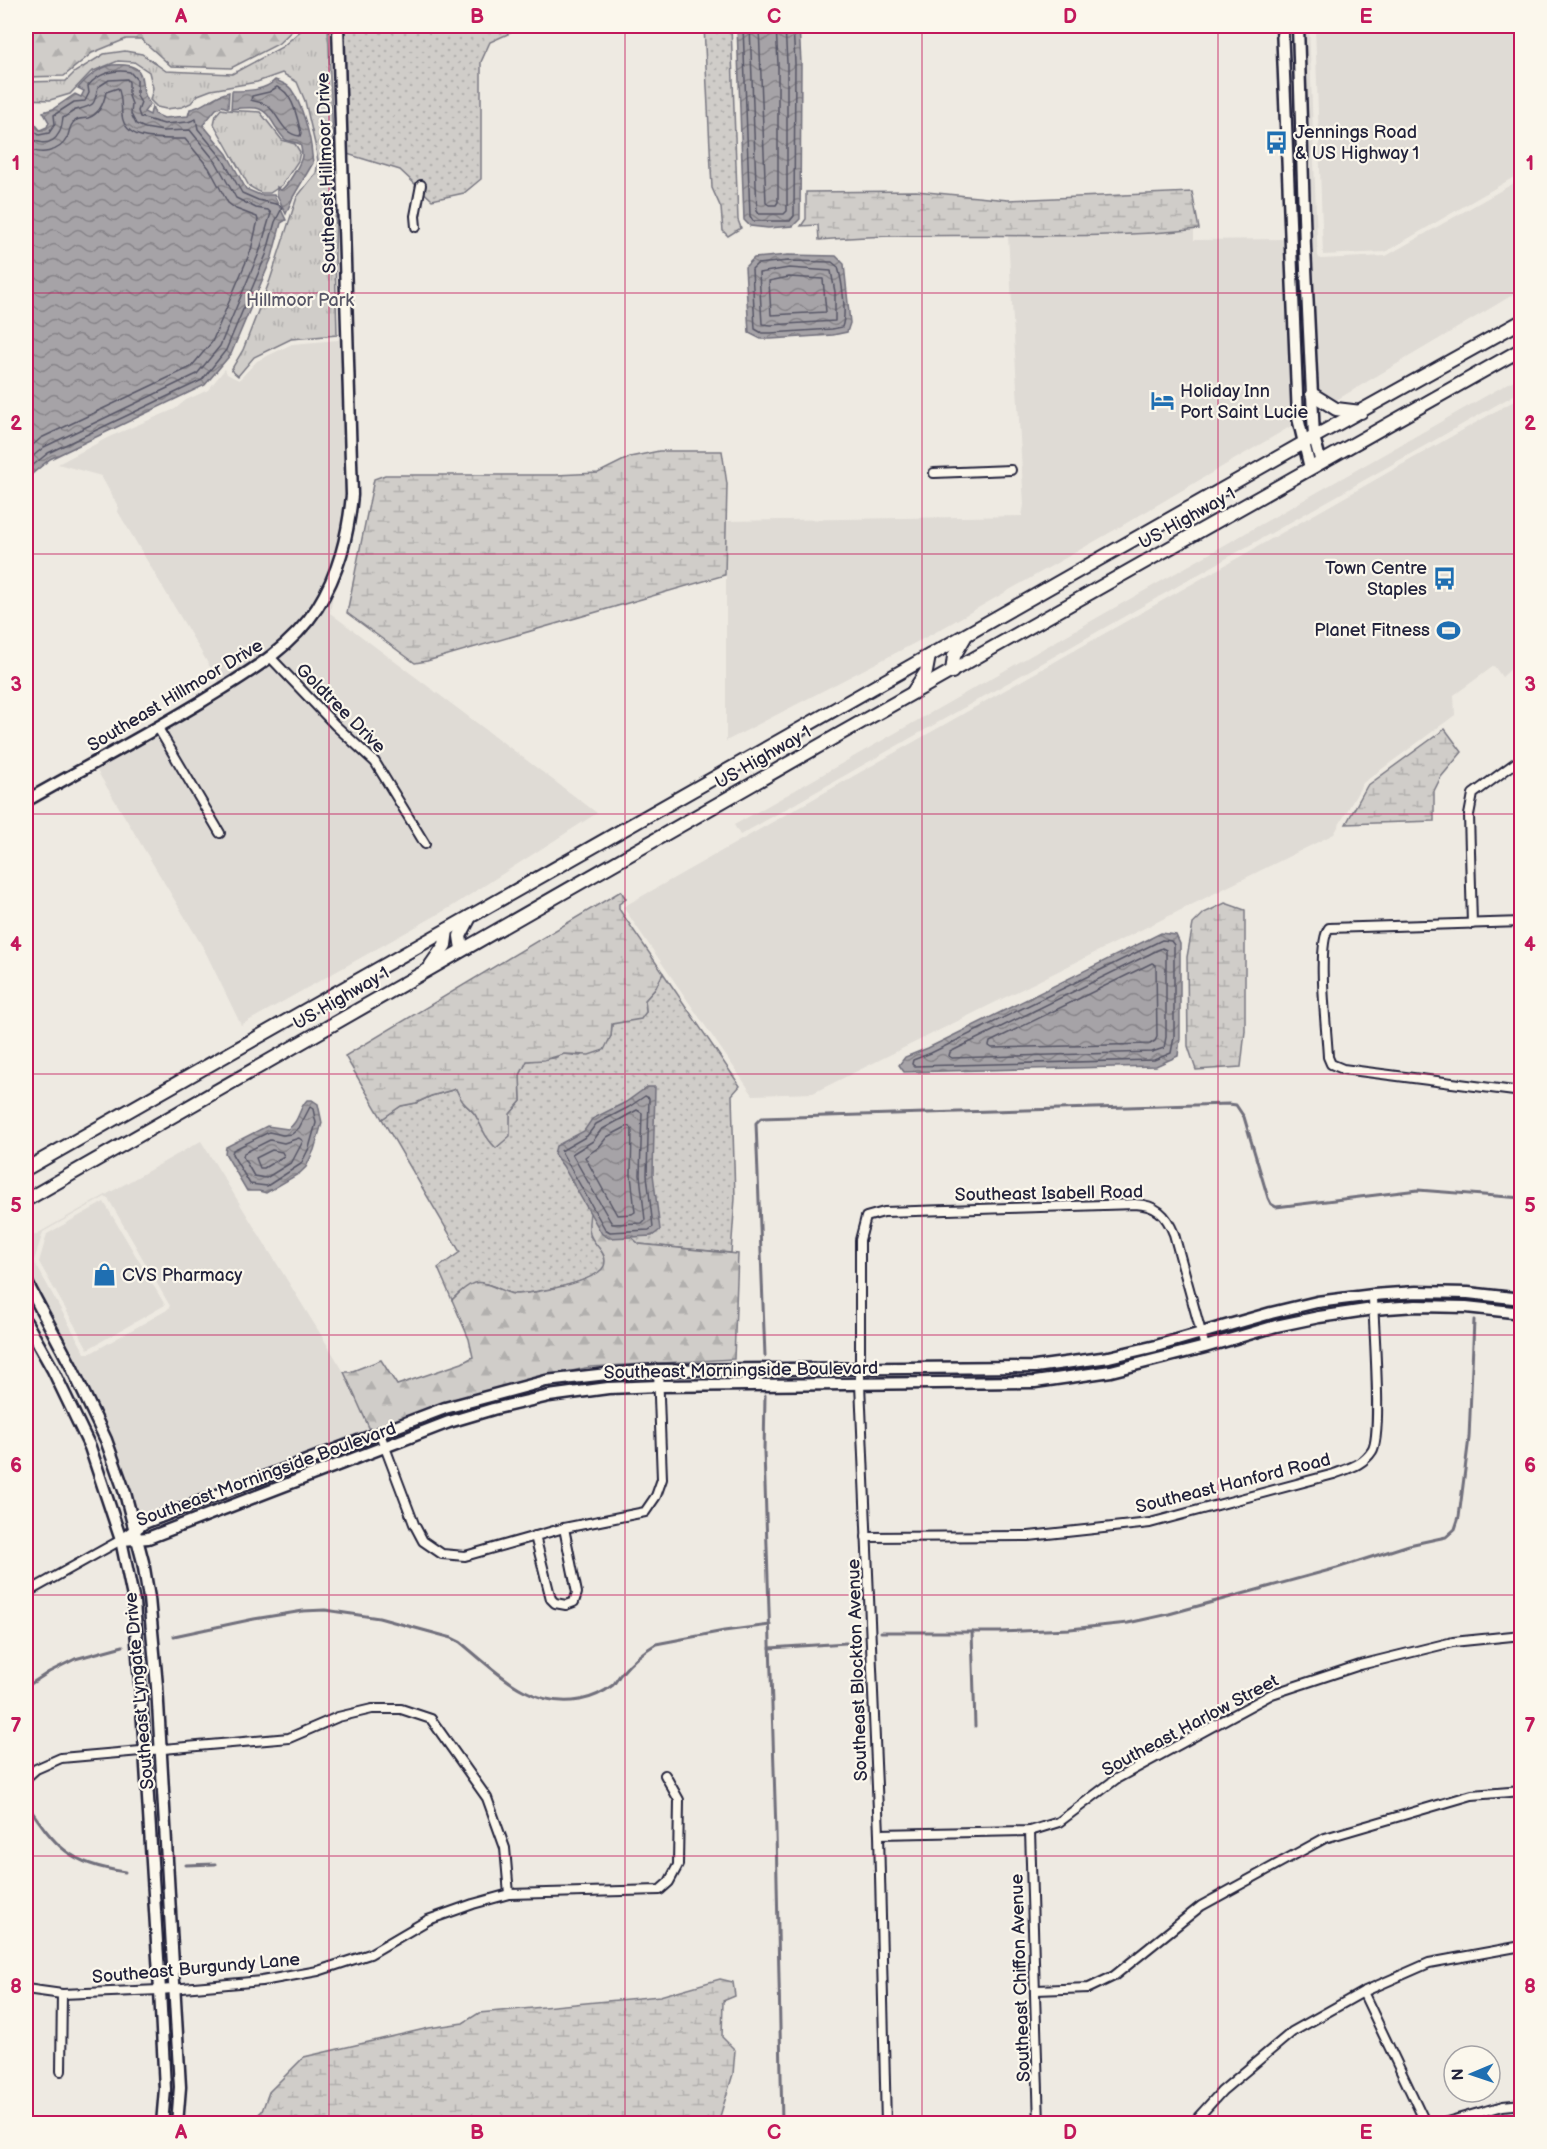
<svg xmlns="http://www.w3.org/2000/svg" width="1547" height="2149" font-family="'Balsamiq Sans',sans-serif">
<defs>
<pattern id="grass-dots" width="8" height="8" patternUnits="userSpaceOnUse" patternTransform="scale(1.5)"><rect width="8" height="8" fill="#d0cdc9"/><path d="M2 2h.1M6 6h.1" fill="none" stroke="#b2b0ae" stroke-width="1.8" stroke-linecap="round"/></pattern>
<pattern id="forest-firs" width="22" height="20" patternUnits="userSpaceOnUse" patternTransform="scale(1.5)"><rect width="22" height="20" fill="#d0cdc9"/><path d="M5 1l3.5 6h-7zM16 11l3.5 6h-7z" fill="#b2b0ae"/></pattern>
<pattern id="wetland-marsh" width="20" height="14" patternUnits="userSpaceOnUse" patternTransform="scale(1.5)"><rect width="20" height="14" fill="#d0cdc9"/><path d="M1 5h8M5 5V1M11 12h8M15 12V8" fill="none" stroke="#b2b0ae"/></pattern>
<pattern id="park-tufts" width="24" height="20" patternUnits="userSpaceOnUse" patternTransform="scale(1.5)"><rect width="24" height="20" fill="#d0cdc9"/><path d="M3 7l-1-3M5 7V3M7 7l1-3M15 17l-1-3M17 17v-4M19 17l1-3" fill="none" stroke="#b2b0ae"/></pattern>
<pattern id="water-waves" width="16" height="10" patternUnits="userSpaceOnUse" patternTransform="scale(1.5)"><rect width="16" height="10" fill="#a6a3a7"/><path d="M0 5q4-4 8 0t8 0" fill="none" stroke="#878489"/></pattern>
</defs>
<rect width="100%" height="100%" fill="#eeeae2"/>
<filter id="ink" filterUnits="userSpaceOnUse"><feTurbulence type="fractalNoise" baseFrequency=".0167" numOctaves="2"/><feDisplacementMap in="SourceGraphic" scale="12" xChannelSelector="R" yChannelSelector="G"/><feConvolveMatrix kernelMatrix="1 2 1 2 8 2 1 2 1" color-interpolation-filters="sRGB"/></filter>
<g filter="url(#ink)">
<g fill="#dfdbd5" fill-rule="evenodd">
<path d="M1304 26H1309L1317 241 1318 256 1320 259 1386 256 1521 179V290L1333 402 1318 391 1310 240Z"/>
<path d="M1315 26H1521V173L1385 252 1323 255Z"/>
<path d="M1194 229V240L1285 239 1293 425 1118 528 934 633 726 741V521L1022 516 1024 505 1008 236 1136 235Z"/>
<path d="M342 337 346 495 339 546 332 566 312 605 297 625 267 654 129 739 92 759 219 682 117 510 119 508 101 476 58 464 109 437 175 409 186 400 208 390 225 369 227 374 239 380 257 361 292 344 338 340Z"/>
<path d="M1521 376V391L740 835 734 825Z"/>
<path d="M1521 397V660L1502 677 1494 666 1454 695 1455 715 1363 783 1334 834 813 1093 753 1095 623 907Z"/>
<path d="M334 587 330 613 597 813 451 907 241 1025 204 949 96 769 135 747 274 662 306 631 322 610Z"/>
<path d="M201 1141 344 1372 371 1432 138 1521 111 1438 75 1364 26 1270V1240ZM105 1197 109 1200 170 1306 167 1310 91 1353H85L34 1261 43 1232Z"/>
<path d="M104 1202 165 1305 88 1349 39 1262 47 1234Z"/>
</g>
<g fill="url(#grass-dots)" stroke="#797882" stroke-width="1.5">
<path d="M343 26H521V28L490 42 481 62V179L464 193 432 200 400 170 347 154Z"/>
<path d="M704 26H731L738 220 741 228 728 236 723 231 721 208 712 188Z"/>
<path d="M663 973 740 1086 732 1095 735 1198 731 1253 639 1244 610 1218 590 1236C596 1243 606 1254 605 1264 602 1282 531 1294 515 1294 504 1293 494 1284 484 1284 470 1283 461 1291 452 1300L438 1268 460 1252 382 1119 401 1106 416 1103 431 1096 456 1089C458 1093 461 1099 464 1103 468 1108 474 1111 477 1118 484 1130 485 1137 496 1148L509 1136 510 1114 521 1101 520 1075 527 1061 554 1058 564 1054 580 1056 611 1036 612 1024 646 1012 645 1000 655 989Z"/>
</g>
<g fill="url(#forest-firs)" stroke="#797882" stroke-width="1.5">
<path d="M26 26H297L278 44 231 68 171 66 141 39H126L92 53 64 76 26 77Z"/>
<path d="M592 1207 610 1218 639 1244 738 1254 734 1359 590 1367 513 1384 443 1403 371 1432 344 1372H350L381 1360 397 1385 462 1363 473 1357 469 1339 452 1300C458 1294 465 1286 474 1283 487 1280 500 1292 513 1294 530 1295 597 1282 604 1266 609 1253 593 1245 590 1234 588 1225 589 1215 592 1207Z"/>
</g>
<g fill="url(#wetland-marsh)" stroke="#797882" stroke-width="1.5">
<path d="M916 191 1008 200 1192 192 1199 229C1073 243 945 229 819 240L818 225 801 226 806 219V192Z"/>
<path d="M659 451H722L727 484 725 575 427 661 415 663 347 613 374 479 385 475H556L598 473 630 457Z"/>
<path d="M1445 729 1462 752 1441 777 1434 791V821L1346 824 1367 786Z"/>
<path d="M621 891 626 899 619 904V909L663 973 655 989 645 1000 646 1012 641 1019 612 1024 611 1036 604 1050 589 1055 564 1054 544 1060 527 1061 520 1075 521 1101 510 1114V1136L496 1148C484 1136 484 1131 477 1118 474 1111 468 1108 464 1103 461 1100 458 1093 456 1089L431 1096 416 1103 401 1106 382 1119 345 1056Z"/>
<path d="M1225 903 1245 910V1031L1241 1067 1196 1070 1188 1046 1187 957 1193 924 1204 913Z"/>
<path d="M720 1979 733 1982 735 1996 723 2001 722 2037 735 2050 733 2074 718 2123H249L262 2111 269 2092 304 2057 429 2028 463 2023 479 2013 660 1996Z"/>
</g>
<g fill="url(#park-tufts)" stroke="#797882" stroke-width="1.5">
<path d="M306 26H328L336 211 335 255 337 335 291 339 254 357 238 376 231 370 243 350 270 280 297 197 316 173 318 161 315 144 305 101 297 82 282 73 257 82 211 90 198 95 191 103 182 107 166 109 157 107 150 100 153 88 149 72 134 62 118 61 91 72 70 94 50 100 26 99V82L66 81 75 72 104 54 125 51 142 54 166 71 232 74 282 47Z"/>
<path d="M221 109C235 112 247 110 260 112L282 140 295 144 300 152 298 161 282 185 270 193H261L249 186 214 124 216 115Z"/>
</g>
<g fill="url(#water-waves)" stroke="#716f7c" stroke-width="1.5">
<path d="M737 26H799L801 63 800 219 793 226 768 228 750 226 744 220Z"/>
<path d="M112 65C154 62 134 83 150 104L144 112 150 115 152 106 155 114 164 118 188 116 190 109C203 108 213 95 229 92L228 108 222 106 216 109 203 125 227 154 246 189 260 195H274L286 220 281 223 272 257 231 354 205 385 50 459 26 479V118L33 121 40 130 47 127 49 122 43 112 53 109 75 94 81 97 84 91 78 88C88 77 96 69 112 65Z"/>
<path d="M275 80C281 82 287 84 291 89 302 104 311 137 312 155L313 163 293 197 286 214 277 195V187L281 190C288 185 302 162 302 155 302 153 301 146 300 144 296 142 290 142 286 140 275 132 271 110 256 108 248 107 239 108 231 109L232 91C246 91 265 91 275 80Z"/>
<path d="M788 255 836 256 844 264 850 323 847 332 833 335 771 339H761L749 333 745 267 754 258Z"/>
<path d="M1161 933 1176 935 1180 944V1038L1178 1056 1156 1066 904 1072 899 1065 905 1057 928 1048Z"/>
<path d="M647 1087H655L653 1174 660 1230 652 1236 609 1238 602 1234 563 1166 554 1154 556 1146 584 1131 592 1119 626 1102Z"/>
<path d="M307 1100H312L318 1104 322 1123 314 1150 306 1167 300 1173 266 1193 259 1191H247L225 1153 226 1147 267 1126 288 1129C300 1121 298 1109 307 1100Z"/>
</g>
<g fill="none" stroke-linecap="round" stroke-linejoin="round">
<g stroke="#575666" stroke-width="1.5">
<path d="M743 26 750 216 753 221H790L794 216 795 63 793 26"/>
<path d="M750 26 757 211 759 214H784L787 211V63L785 26"/>
<path d="M759 26 766 203 769 205H776L778 202V64L776 26"/>
<path d="M277 87C293 92 297 118 301 133L300 136C282 134 280 117 269 107 264 102 257 102 251 100L252 96 269 92Z"/>
<path d="M26 124 39 135 49 133 55 124 54 115 74 102 85 101 89 93 88 86C98 73 115 69 130 72L137 80V96L141 103 138 111 140 117 164 124 188 122 196 119 198 129 222 158 242 193 258 200 280 205 282 208 275 222 266 255 226 350 202 380 48 453 26 471"/>
<path d="M26 133C34 144 51 148 59 133 62 129 62 123 63 118 67 116 72 111 76 110 95 105 94 106 98 87L109 80 127 79 129 82V96L132 104 131 114 136 124 145 128 163 131 190 130 216 162 236 198 256 208 268 210 271 213 259 253 220 346 197 374 44 447 26 462"/>
<path d="M26 147C39 156 59 153 67 138 70 132 69 125 75 121 79 118 83 119 88 118 100 114 104 103 106 92L118 88C122 96 121 106 122 115 125 144 165 138 185 139L209 168 228 203 236 209 257 217 258 220 251 250 212 342 191 367 41 438 26 451"/>
<path d="M788 261 832 262 838 267C842 281 847 314 842 327L832 329 771 333H762L755 329 752 269 757 264Z"/>
<path d="M789 268 831 271 835 292V321L771 325 762 324 759 273Z"/>
<path d="M789 277 823 279 826 312 771 315 769 281Z"/>
<path d="M1162 940 1171 941 1174 945V1037L1171 1053 1154 1060 914 1066 912 1064 913 1060 931 1053Z"/>
<path d="M1162 948 1166 950V1037L1164 1048 1152 1052 952 1058 949 1056 950 1052Z"/>
<path d="M1152 963 1156 965 1157 1037 1155 1041 1150 1044 992 1048 989 1046 990 1042Z"/>
<path d="M645 1096 649 1098 647 1175 653 1227 649 1230 610 1232 605 1229 561 1151 587 1136 596 1124 629 1107Z"/>
<path d="M310 1107 313 1109 316 1123 309 1148 301 1164 267 1186 250 1184 232 1154 233 1150 269 1132 283 1135 292 1134 299 1128Z"/>
<path d="M637 1110 642 1113 640 1175 645 1220 642 1223 612 1224 572 1154 593 1141 601 1130Z"/>
<path d="M628 1126 632 1129 631 1175 635 1212 632 1214 617 1215 585 1157 599 1147 607 1137Z"/>
<path d="M299 1138 303 1141 292 1162 266 1178 254 1176 243 1157 244 1153 270 1140 284 1143Z"/>
<path d="M272 1150 282 1152 284 1156 264 1168H260L256 1158Z"/>
</g>
<g stroke="#716f7c" stroke-width="3">
<path d="M765 1356 756 1123 761 1118 1229 1104 1236 1105 1244 1117 1268 1198 1271 1204 1276 1207 1418 1190 1522 1198"/>
<path d="M765 1395 764 1452 776 1832 782 2124"/>
<path d="M881 1632H1000L1070 1629 1128 1623 1169 1614 1337 1568 1409 1545 1446 1537 1455 1529 1459 1517 1469 1438 1474 1320"/>
<path d="M972 1632 975 1726"/>
<path d="M174 1636 254 1619 303 1611 325 1610 379 1618 452 1638 460 1642C495 1670 529 1709 580 1700 591 1698 604 1692 613 1685 616 1682 618 1677 621 1674 630 1663 644 1651 656 1644L724 1631 770 1625"/>
<path d="M770 1648 846 1643"/>
<path d="M26 1687 49 1672 75 1659 123 1646"/>
<path d="M26 1803C57 1848 68 1863 125 1872"/>
<path d="M186 1865 215 1864"/>
</g>
<defs>
<g id="street">
<path d="M416 227 415 216 421 185"/>
<path d="M934 473 1011 470"/>
<path d="M271 658 335 725 375 762 425 844"/>
<path d="M158 728 220 833"/>
<path d="M1522 922 1329 928C1316 944 1327 1032 1328 1057L1331 1064 1343 1069 1522 1092"/>
<path d="M1472 924 1469 815 1473 794 1522 758"/>
<path d="M380 1434 414 1524 423 1541 442 1554 465 1556 564 1528 645 1512 656 1496 662 1479 658 1370"/>
<path d="M535 1536 551 1599 555 1603 566 1605 574 1602 577 1593 564 1528"/>
<path d="M866 1537 1029 1536 1150 1523 1334 1474C1349 1468 1363 1465 1372 1451 1383 1435 1373 1321 1373 1295"/>
<path d="M26 1593 121 1540"/>
<path d="M26 1778 36 1769 61 1758 289 1738 338 1717 372 1709H401L431 1719 487 1798 505 1848 509 1894"/>
<path d="M1030 1831 1039 2124"/>
<path d="M879 1834 1030 1831 1059 1822 1116 1779 1272 1694 1360 1665 1453 1642 1522 1635"/>
<path d="M26 1989 62 1994 160 1990 262 1981 318 1971 370 1954 428 1920 473 1904 509 1894 660 1890 669 1882 678 1865 679 1800 665 1775"/>
<path d="M1036 1990 1089 1988 1114 1976 1201 1906 1325 1838 1472 1795 1522 1791"/>
<path d="M1363 1992 1426 2124"/>
<path d="M61 2071 62 1994"/>
<path d="M886 2124 879 1834 860 1384V1240L866 1217 884 1212 1135 1204C1156 1205 1166 1214 1174 1234L1205 1347"/>
<path d="M1192 2124 1222 2091 1292 2032 1363 1992 1429 1963 1522 1946"/>
<path d="M1440 2124 1503 2106 1522 2104"/>
</g>
<g id="secondary">
<path d="M1282 26 1298 418 1310 468"/>
<path d="M1298 26 1305 247 1314 437 1321 463"/>
<path d="M26 801C84 768 143 737 201 702 244 675 289 651 317 608 339 573 348 536 352 495L338 26"/>
<path d="M26 1281 71 1366 106 1440 125 1493 143 1562 149 1598 157 1686 180 2087 177 2124"/>
<path d="M26 1322 53 1370 90 1447 121 1540 134 1602 145 1750 160 1990 165 2089 162 2124"/>
<path d="M121 1540 144 1523 445 1408 546 1381 607 1374 658 1370 1035 1367 1109 1357 1156 1346 1271 1313 1317 1302 1373 1295 1416 1292 1468 1293 1522 1299"/>
<path d="M122 1540 148 1538 449 1422 493 1409 549 1396 608 1388 659 1386 1035 1382 1111 1371 1205 1347 1276 1326 1319 1317 1373 1309 1416 1306 1466 1307 1522 1313"/>
</g>
<g id="primary">
<path d="M1312 394 1336 409 1361 412"/>
<path d="M952 672 954 656 965 637"/>
<path d="M913 692 926 672 929 656"/>
<path d="M462 949 460 936 470 917"/>
<path d="M431 965 445 945 447 930"/>
<path d="M26 1169 1314 437 1522 321"/>
<path d="M26 1200 840 734 1522 349"/>
</g>
</defs>
<use href="#street" stroke="#22223b" stroke-width="12"/>
<use href="#secondary" stroke="#22223b" stroke-width="15"/>
<use href="#primary" stroke="#22223b" stroke-width="16"/>
<use href="#street" stroke="#fbf7ec" stroke-width="8"/>
<use href="#secondary" stroke="#fbf7ec" stroke-width="10"/>
<use href="#primary" stroke="#fbf7ec" stroke-width="12"/>
</g>
</g>
<path fill="none" stroke="#c2185b" stroke-width="1.5" stroke-opacity="0.55" d="M329 26V2124M625 26V2124M922 26V2124M1218 26V2124M26 293H1522M26 554H1522M26 814H1522M26 1074H1522M26 1335H1522M26 1595H1522M26 1856H1522"/>
<defs>
<symbol id="bus-bare" viewBox="-9 -9 18 18"><path d="M-5-6H5V4H4V6H2V4H-2V6H-4V4H-5ZM-3.5-4V0h7V-4ZM-3.5 1.2v1.5H-2V1.2ZM2 1.2v1.5H3.5V1.2Z" fill="#1f6fb2" stroke="#fbf7ec" stroke-width="2.5" paint-order="stroke"/></symbol>
<symbol id="hotel-bare" viewBox="-9 -9 18 18"><path d="M-6-4.5h1.5V1H6V5H4.5V3h-9V5H-6ZM-4 0a1.8 1.8 0 1 1 3.6 0ZM.5 0V-2.5h3Q6-2.5 6 0Z" fill="#1f6fb2" stroke="#fbf7ec" stroke-width="2.5" paint-order="stroke"/></symbol>
<symbol id="stadium-bare" viewBox="-9 -9 18 18"><path d="M0-5a6.5 5 0 1 0 0 10a6.5 5 0 1 0 0-10ZM-3.5-1.8h7v3.6h-7Z" fill="#1f6fb2" stroke="#fbf7ec" stroke-width="2.5" paint-order="stroke"/></symbol>
<symbol id="shop-bare" viewBox="-9 -9 18 18"><path d="M-5-2.5h2.3a2.7 3.5 0 0 1 5.4 0H5L5.5 6h-11ZM-1.5-2.5h3a1.5 2.3 0 0 0-3 0Z" fill="#1f6fb2" stroke="#fbf7ec" stroke-width="2.5" paint-order="stroke"/></symbol>
</defs>
<g fill-rule="evenodd">
<use href="#bus-bare" x="1260" y="126" width="33" height="33"/>
<use href="#hotel-bare" x="1146" y="384" width="33" height="33"/>
<use href="#bus-bare" x="1428" y="562" width="33" height="33"/>
<use href="#stadium-bare" x="1432" y="614" width="33" height="33"/>
<use href="#shop-bare" x="88" y="1258" width="33" height="33"/>
</g>
<g text-anchor="middle" stroke-width="4.5" stroke-linejoin="round" paint-order="stroke">
<g font-size="18" fill="#22223b" stroke="#fbf7ec" text-anchor="start">
<text x="1295" y="138">Jennings Road<tspan x="1295" dy="21">&amp; US Highway 1</tspan></text>
<text x="1180" y="397">Holiday Inn<tspan x="1180" dy="21">Port Saint Lucie</tspan></text>
<text x="1427" y="574" text-anchor="end">Town Centre<tspan x="1427" dy="21">Staples</tspan></text>
<text x="1430" y="636" text-anchor="end">Planet Fitness</text>
<text x="122" y="1281">CVS Pharmacy</text>
</g>
<g font-size="18" fill="#22223b" stroke="#fbf7ec">
<text transform="translate(326 173) rotate(-92)" y="6">Southeast Hillmoor Drive</text>
<text transform="translate(1187 518) rotate(-29)" y="6">US Highway 1</text>
<text transform="translate(175 695) rotate(-31)" y="6">Southeast Hillmoor Drive</text>
<text transform="translate(341 708) rotate(45)" y="6">Goldtree Drive</text>
<text transform="translate(763 757) rotate(-30)" y="6">US Highway 1</text>
<text transform="translate(341 998) rotate(-30)" y="6">US Highway 1</text>
<text transform="translate(1049 1193) rotate(-1)" y="6">Southeast Isabell Road</text>
<text transform="translate(741 1370) rotate(-1)" y="6">Southeast Morningside Boulevard</text>
<text transform="translate(266 1474) rotate(-20)" y="6">Southeast Morningside Boulevard</text>
<text transform="translate(1233 1483) rotate(-14)" y="6">Southeast Hanford Road</text>
<text transform="translate(857 1670) rotate(-92)" y="6">Southeast Blockton Avenue</text>
<text transform="translate(139 1691) rotate(-95)" y="6">Southeast Lyngate Drive</text>
<text transform="translate(1190 1725) rotate(-28)" y="6">Southeast Harlow Street</text>
<text transform="translate(196 1968) rotate(-5)" y="6">Southeast Burgundy Lane</text>
<text transform="translate(1020 1978) rotate(-92)" y="6">Southeast Chiffon Avenue</text>
</g>
<g font-size="18" fill="#565566" stroke="#fbf7ec">
<text x="300" y="306">Hillmoor Park</text>
</g>
</g>
<rect width="1547" height="2149" fill="none" stroke="#fbf7ec" stroke-width="66"/>
<g transform="translate(1472 2074) rotate(268)"><circle r="28" fill="#fbf7ec" stroke="#a4a2a5" stroke-width="1.5"/>
<path d="M0-4.5L10 22L0 15L-10 22Z" fill="#1f6fb2"/>
<text y="-9" font-size="16" font-weight="bold" text-anchor="middle" fill="#22223b">N</text>
</g>
<rect x="33" y="33" width="1481" height="2083" fill="none" stroke="#c2185b" stroke-width="2"/>
<g font-size="20" text-anchor="middle" font-weight="bold" fill="#c2185b">
<text x="181" y="23">A</text>
<text x="477" y="23">B</text>
<text x="774" y="23">C</text>
<text x="1070" y="23">D</text>
<text x="1366" y="23">E</text>
<text x="16" y="170">1</text>
<text x="1530" y="170">1</text>
<text x="16" y="430">2</text>
<text x="1530" y="430">2</text>
<text x="16" y="691">3</text>
<text x="1530" y="691">3</text>
<text x="16" y="951">4</text>
<text x="1530" y="951">4</text>
<text x="16" y="1212">5</text>
<text x="1530" y="1212">5</text>
<text x="16" y="1472">6</text>
<text x="1530" y="1472">6</text>
<text x="16" y="1732">7</text>
<text x="1530" y="1732">7</text>
<text x="16" y="1993">8</text>
<text x="1530" y="1993">8</text>
<text x="181" y="2139">A</text>
<text x="477" y="2139">B</text>
<text x="774" y="2139">C</text>
<text x="1070" y="2139">D</text>
<text x="1366" y="2139">E</text>
</g>
</svg>
